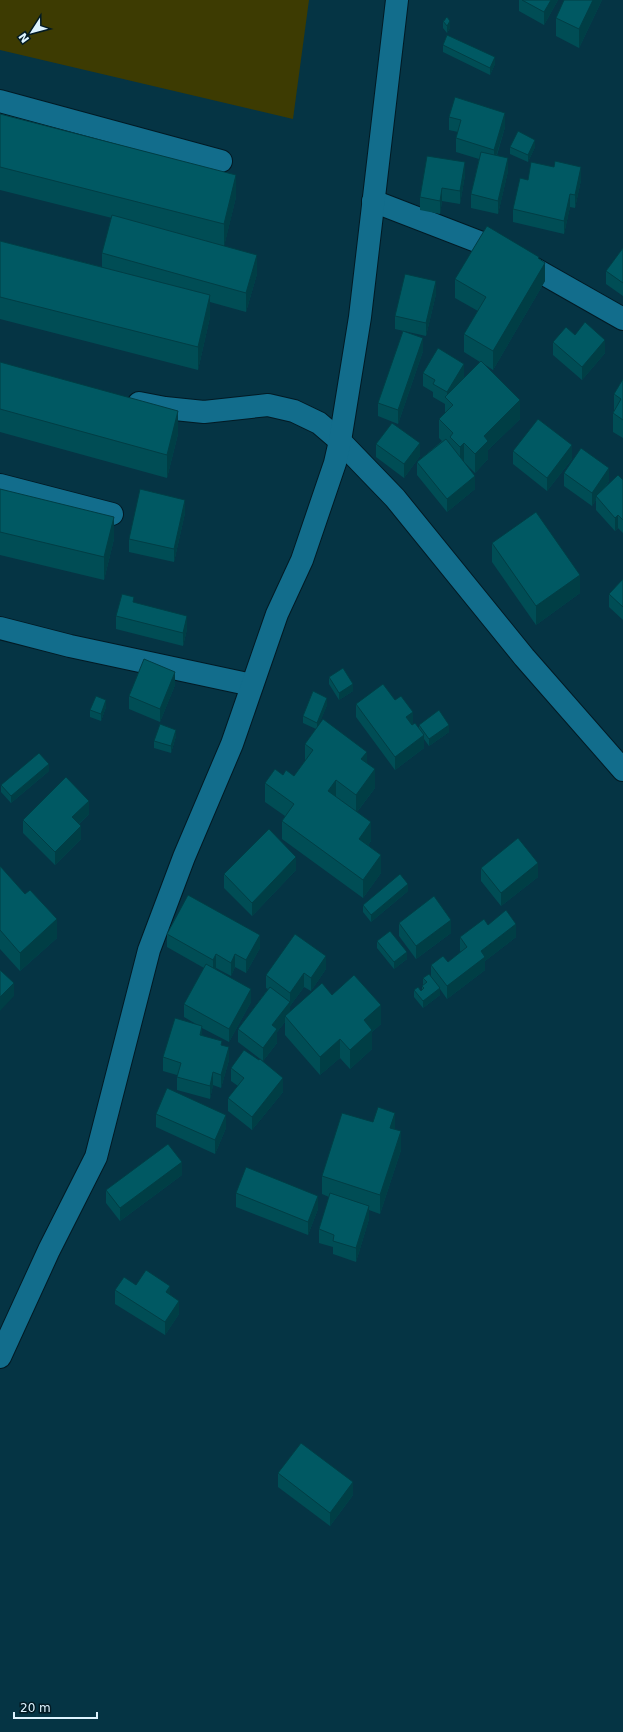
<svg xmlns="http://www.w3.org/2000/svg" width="623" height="1732" font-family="'DejaVu Sans',sans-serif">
<rect width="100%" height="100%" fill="#053444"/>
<path fill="#3d3b02" d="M0 0H309L293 119 0 50Z"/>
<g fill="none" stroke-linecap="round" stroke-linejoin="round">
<defs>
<g id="minor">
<path d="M0 101 221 161"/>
<path d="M373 201 505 252 623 319"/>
<path d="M139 403 165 408 204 412 268 405 294 411 319 423 340 441 395 498 524 657 623 770"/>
<path d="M0 485 112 514"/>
<path d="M0 628 70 646 252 685"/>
<path d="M0 1357 49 1250 96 1157 149 950 184 857 232 744 277 614 302 560 335 463 340 441 360 317 397 0"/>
</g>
</defs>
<use href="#minor" stroke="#021a24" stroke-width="24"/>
<use href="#minor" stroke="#126d8c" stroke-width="22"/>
</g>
<g fill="#004d55">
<path d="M519 0H558L544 25 519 11Z"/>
<path d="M602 0 579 48 556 36V18Z"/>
<path d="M445 19 450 28 447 33 443 28V21L445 20Z"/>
<path d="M443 45 495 64 490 75 443 52Z"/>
<path d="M0 114 236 197 224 246 257 274 246 312 210 302V317L198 370 0 319V241L102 267V253L112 218 0 190Z"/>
<path d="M449 117 505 127 497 155 508 171 498 214 471 208V194L479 159 456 152V138L458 132 449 130Z"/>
<path d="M510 147H535L528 162 510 154Z"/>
<path d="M465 175 460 204 442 201 440 214 420 210V197Z"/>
<path d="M528 180H581L575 208 570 207 564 234 513 222V209Z"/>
<path d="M623 248V296L606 284V271Z"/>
<path d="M539 259 545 281 493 370 484 364 520 419 488 450V459L475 473 464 462 475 489 447 512 417 475V462L442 441 439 438V419L445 414V404L433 397V392L423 386V373L464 377 463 379 480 362 464 352V334L478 311 455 298V279Z"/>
<path d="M436 294 426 336 395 329V316Z"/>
<path d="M575 335 605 353 582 380 553 355V342Z"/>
<path d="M423 351 398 424 378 416V403Z"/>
<path d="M0 362 178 434 167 478 0 432Z"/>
<path d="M623 379V438L613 432V413L614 411V394Z"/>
<path d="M376 444 420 456 404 478 376 457Z"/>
<path d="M513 451 572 459 547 491 513 464Z"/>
<path d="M564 473 609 481 604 489 623 480V533L618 528 615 531 596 510V500L592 506 564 486Z"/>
<path d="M0 489 114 539 104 580 0 555Z"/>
<path d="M185 513 174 562 129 552V539Z"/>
<path d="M492 543 580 593 536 625 492 562Z"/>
<path d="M623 579V620L609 607V594Z"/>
<path d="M134 602 187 629 183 646 116 629V616Z"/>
<path d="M329 677 353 691 339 700 329 684Z"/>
<path d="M175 685 160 722 129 709V696Z"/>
<path d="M356 704 413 724 419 728V725L449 732 429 746 424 739V748L395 770 356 717Z"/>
<path d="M327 705 319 724 367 763 375 788 357 812 371 841 368 845 381 873 363 898 282 839V821L285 816 265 802V783L283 775 294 776 305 761V744L316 729 303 723V716Z"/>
<path d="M106 707 101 721 90 717V710Z"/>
<path d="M176 736 171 753 154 748V741Z"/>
<path d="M49 771 11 803 1 792V785Z"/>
<path d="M89 814 79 824 81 839 55 865 23 833V820Z"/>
<path d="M0 866 57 938 20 971 0 949Z"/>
<path d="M481 868 538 877 501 906 481 881Z"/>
<path d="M296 870 252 916 224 888V874Z"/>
<path d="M408 891 371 922 363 912V905Z"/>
<path d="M399 923 451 933 416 959 399 936Z"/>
<path d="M488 925 516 937 485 961V970L447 999 440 989V995L423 1008 414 997V990L421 991 422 990V986L423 985V978L431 977V965L448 962 461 952 460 951V937Z"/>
<path d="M167 934 260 948 246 973 235 967 231 976 216 968 215 969 251 1002 229 1042 202 1028V1035L222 1045 229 1060 221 1088 213 1085 210 1099 177 1090V1075L163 1071V1057L196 1024 184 1017V1004L204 968 167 947Z"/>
<path d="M377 941 407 959 394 969 377 948Z"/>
<path d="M326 969 311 991 304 987 290 1006V1012L332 995 381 1024 372 1032V1049L350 1069 340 1058 320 1075 285 1035V1022L277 1032V1043L263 1061 238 1042V1029L268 989 266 988V975Z"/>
<path d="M231 1068 283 1092 252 1130 228 1111V1098L238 1086 231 1081Z"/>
<path d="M156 1114 226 1128 215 1154 156 1127Z"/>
<path d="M395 1129 401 1150 380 1214 369 1210V1219L356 1262 333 1254V1247L319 1243V1229L329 1197 322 1194V1176Z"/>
<path d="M182 1175 120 1221 106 1203V1190Z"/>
<path d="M236 1193 318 1209 308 1235 236 1207Z"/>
<path d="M136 1285 170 1295 179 1314 165 1335 115 1304V1290Z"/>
<path d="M278 1473 353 1495 330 1526 278 1487Z"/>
</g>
<g fill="#003e45">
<path d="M551 0H558L544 25V12Z"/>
<path d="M593 0H602L579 48V29Z"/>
<path d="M450 21V28L447 33V26Z"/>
<path d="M495 57V64L490 75V68Z"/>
<path d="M505 113V127L494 163V150Z"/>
<path d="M535 140V147L528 162V155Z"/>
<path d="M508 158V171L498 214V201Z"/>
<path d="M465 162V175L460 204V191Z"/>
<path d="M581 167V180L575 208V195Z"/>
<path d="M236 175V197L224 247V224Z"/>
<path d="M442 188V201L440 214V201Z"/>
<path d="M570 194V207L564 234V221Z"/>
<path d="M257 255V274L246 312V293Z"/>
<path d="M539 257V273L545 263V281L493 370V351Z"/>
<path d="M436 281V294L426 336V323Z"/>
<path d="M210 295V317L198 370V347Z"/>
<path d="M423 338V351L398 424V410Z"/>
<path d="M605 340V353L582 380V367Z"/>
<path d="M464 364V377L450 402 447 399V392Z"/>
<path d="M520 400V419L488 450V459L475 473V454L484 436Z"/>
<path d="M178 411V434L167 478V455Z"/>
<path d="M420 443V456L404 478V464Z"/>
<path d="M464 443V462L460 466V447Z"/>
<path d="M572 445V459L547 491V478Z"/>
<path d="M609 468V481L597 498 596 496V500L592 506V493Z"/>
<path d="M475 476V489L447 512V499Z"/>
<path d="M185 500V513L174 562V549Z"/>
<path d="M618 515V528L615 531V518Z"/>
<path d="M114 517V539L104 580V557Z"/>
<path d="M580 575V593L536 625V606Z"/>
<path d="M187 616V629L183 646V633Z"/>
<path d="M175 672V685L160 722V709Z"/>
<path d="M353 684V691L339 700V693Z"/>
<path d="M327 698V705L317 730V723Z"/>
<path d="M106 700V707L101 721V714Z"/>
<path d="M413 712V725L406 731V717Z"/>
<path d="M449 725V732L429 746V739Z"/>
<path d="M176 730V736L171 753V746Z"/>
<path d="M424 735V748L395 770V757Z"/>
<path d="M367 752V770L361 759Z"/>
<path d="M49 764V771L11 803V796Z"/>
<path d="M375 769V788L356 813V795Z"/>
<path d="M336 780V798L328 791Z"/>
<path d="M89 801V814L72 830V817Z"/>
<path d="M371 822V841L359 857V839Z"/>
<path d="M81 826V839L55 865V852Z"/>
<path d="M381 855V873L363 898V880Z"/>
<path d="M296 857V870L252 916V903Z"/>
<path d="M538 863V877L501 906V893Z"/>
<path d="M408 884V891L371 922V915Z"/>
<path d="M57 919V938L20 971V953Z"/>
<path d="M451 920V933L416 959V946Z"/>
<path d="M516 924V937L485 961V970L447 999V986L481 951Z"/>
<path d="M260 935V948L246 973V960Z"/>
<path d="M407 952V959L394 969V962Z"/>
<path d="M216 954V968L213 973V960Z"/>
<path d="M235 954V967L231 976V963Z"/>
<path d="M326 956V969L311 991V978Z"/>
<path d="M304 973V987L290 1006V993Z"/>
<path d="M14 983V996L0 1011V997Z"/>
<path d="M440 988V995L423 1008V1001Z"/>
<path d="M251 989V1002L229 1042V1029Z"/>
<path d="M290 1002V1015L285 1016V1022L277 1032V1043L263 1061V1048L272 1025Z"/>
<path d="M381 1005V1024L372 1032V1049L350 1069V1050L364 1020Z"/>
<path d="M202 1026V1039L200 1035Z"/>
<path d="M340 1039V1058L320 1075V1057Z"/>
<path d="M229 1047V1060L221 1088V1075Z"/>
<path d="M213 1072V1085L210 1099V1086Z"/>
<path d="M283 1078V1092L252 1130V1117Z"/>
<path d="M395 1113V1131L390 1128Z"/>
<path d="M226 1115V1128L215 1154V1140Z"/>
<path d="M401 1131V1150L380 1214V1195Z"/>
<path d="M182 1162V1175L120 1221V1208Z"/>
<path d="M318 1196V1209L308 1235V1222Z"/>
<path d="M369 1206V1219L356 1262V1248Z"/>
<path d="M170 1286V1299L166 1292Z"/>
<path d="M179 1301V1314L165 1335V1322Z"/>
<path d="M353 1482V1495L330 1526V1513Z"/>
</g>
<g fill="#005963" stroke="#003e45">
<path d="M522 0H551L544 12Z"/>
<path d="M564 0H593L579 29 556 18Z"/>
<path d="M447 17 450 21 447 26 443 21 445 20V19Z"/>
<path d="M447 35 495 57 490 68 443 45Z"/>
<path d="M455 97 505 113 494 150 456 138 461 120 449 117Z"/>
<path d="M0 114 236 175 224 224 0 167Z"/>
<path d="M518 131 535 140 528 155 510 147Z"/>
<path d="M481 152 508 158 498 201 471 194Z"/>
<path d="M427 156 465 162 460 191 442 188 440 201 420 197Z"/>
<path d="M555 161 581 167 575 195 570 194 564 221 513 209 520 178 528 180 531 162 554 167Z"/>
<path d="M112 215 257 255 246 293 102 253Z"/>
<path d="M487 226 539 257 538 258 545 263 493 351 464 334 486 297 455 279Z"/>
<path d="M0 241 210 295 198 347 0 297Z"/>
<path d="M623 248V283L606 271Z"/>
<path d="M405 274 436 281 426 323 395 316Z"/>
<path d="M585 322 605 340 582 367 553 342 566 327 575 335Z"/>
<path d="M403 331 423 338 398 410 378 403Z"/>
<path d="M438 348 464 364 447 392 433 384 435 380 423 373Z"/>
<path d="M481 361 520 400 484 436 488 441 475 454 464 443 460 447 450 437 453 433 439 419 453 405 445 397Z"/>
<path d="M0 362 178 411 167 455 0 409Z"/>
<path d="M623 379V420L613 413 621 399 614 394Z"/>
<path d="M538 419 572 445 547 478 513 451Z"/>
<path d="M392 423 420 443 404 464 376 444Z"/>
<path d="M446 439 475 476 447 499 417 462Z"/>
<path d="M581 448 609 468 592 493 564 473Z"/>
<path d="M618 475 623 480V520L618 515 615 518 596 496Z"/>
<path d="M0 489 114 517 104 557 0 532Z"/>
<path d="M140 489 185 500 174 549 129 539Z"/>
<path d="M536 512 580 575 536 606 492 543Z"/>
<path d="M623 579V607L609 594Z"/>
<path d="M122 594 134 597 133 602 187 616 183 633 116 616Z"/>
<path d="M144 659 175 672 160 709 129 696Z"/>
<path d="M343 668 353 684 339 693 329 677Z"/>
<path d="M383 684 395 700 401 696 413 712 406 717 412 725 415 723 424 735 395 757 356 704Z"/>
<path d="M313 691 327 698 317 723 303 716Z"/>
<path d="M96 696 106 700 101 714 90 710Z"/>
<path d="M439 710 449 725 429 739 419 725Z"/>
<path d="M323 719 367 752 361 759 375 769 356 795 336 780 328 791 371 822 359 839 381 855 363 880 282 821 294 804 265 783 275 769 283 775 286 770 294 776 313 750 305 744Z"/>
<path d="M160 724 176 730 171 746 154 741Z"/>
<path d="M39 753 49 764 11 796 1 785Z"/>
<path d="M66 777 89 801 72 817 81 826 55 852 23 820Z"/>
<path d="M269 829 296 857 252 903 224 874Z"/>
<path d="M518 838 538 863 501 893 481 868Z"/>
<path d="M0 866 25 894 30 890 57 919 20 953 0 930Z"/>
<path d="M400 874 408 884 371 915 363 905Z"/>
<path d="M188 895 260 935 246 960 235 954 231 963 216 954 213 960 167 934Z"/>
<path d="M434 896 451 920 416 946 399 923Z"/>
<path d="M506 910 516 924 481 951 485 957 447 986 431 965 443 956 448 962 467 947 460 937 484 919 488 925Z"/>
<path d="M390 931 407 952 394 962 377 941Z"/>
<path d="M295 934 326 956 311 978 304 973 290 993 266 975Z"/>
<path d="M206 964 251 989 229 1029 184 1004Z"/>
<path d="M0 970 14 983 0 997Z"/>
<path d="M429 974 440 988 423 1001 414 990 418 987 421 991 424 988 422 986 427 982 423 978Z"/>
<path d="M354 975 381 1005 364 1020 372 1030 350 1050 340 1039 320 1057 285 1016 322 983 332 995Z"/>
<path d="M270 987 290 1002 272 1025 277 1029 263 1048 238 1029Z"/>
<path d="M175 1018 202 1026 200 1035 222 1041 221 1045 229 1047 221 1075 213 1072 210 1086 177 1077 181 1063 163 1057Z"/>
<path d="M244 1050 259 1060 260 1059 283 1078 252 1117 228 1098 244 1078 231 1068Z"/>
<path d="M167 1088 226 1115 215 1140 156 1114Z"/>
<path d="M378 1107 395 1113 390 1128 401 1131 380 1195 322 1176 342 1113 373 1122Z"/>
<path d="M168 1144 182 1162 120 1208 106 1190Z"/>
<path d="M246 1167 318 1196 308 1222 236 1193Z"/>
<path d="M330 1193 369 1206 356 1248 333 1241 334 1235 319 1229Z"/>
<path d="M146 1270 170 1286 166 1292 179 1301 165 1322 115 1290 124 1277 136 1285Z"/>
<path d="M301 1443 353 1482 330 1513 278 1473Z"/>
</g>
<g transform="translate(32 32) rotate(234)" stroke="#021a24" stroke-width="3" paint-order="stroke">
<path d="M0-3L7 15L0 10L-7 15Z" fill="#ddf3fe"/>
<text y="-6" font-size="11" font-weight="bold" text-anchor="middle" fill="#ddf3fe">N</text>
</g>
<path d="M14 1712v6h83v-6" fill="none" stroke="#ddf3fe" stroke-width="2"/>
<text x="20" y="1712" font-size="12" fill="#ddf3fe" stroke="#021a24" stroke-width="3" paint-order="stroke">20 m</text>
</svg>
